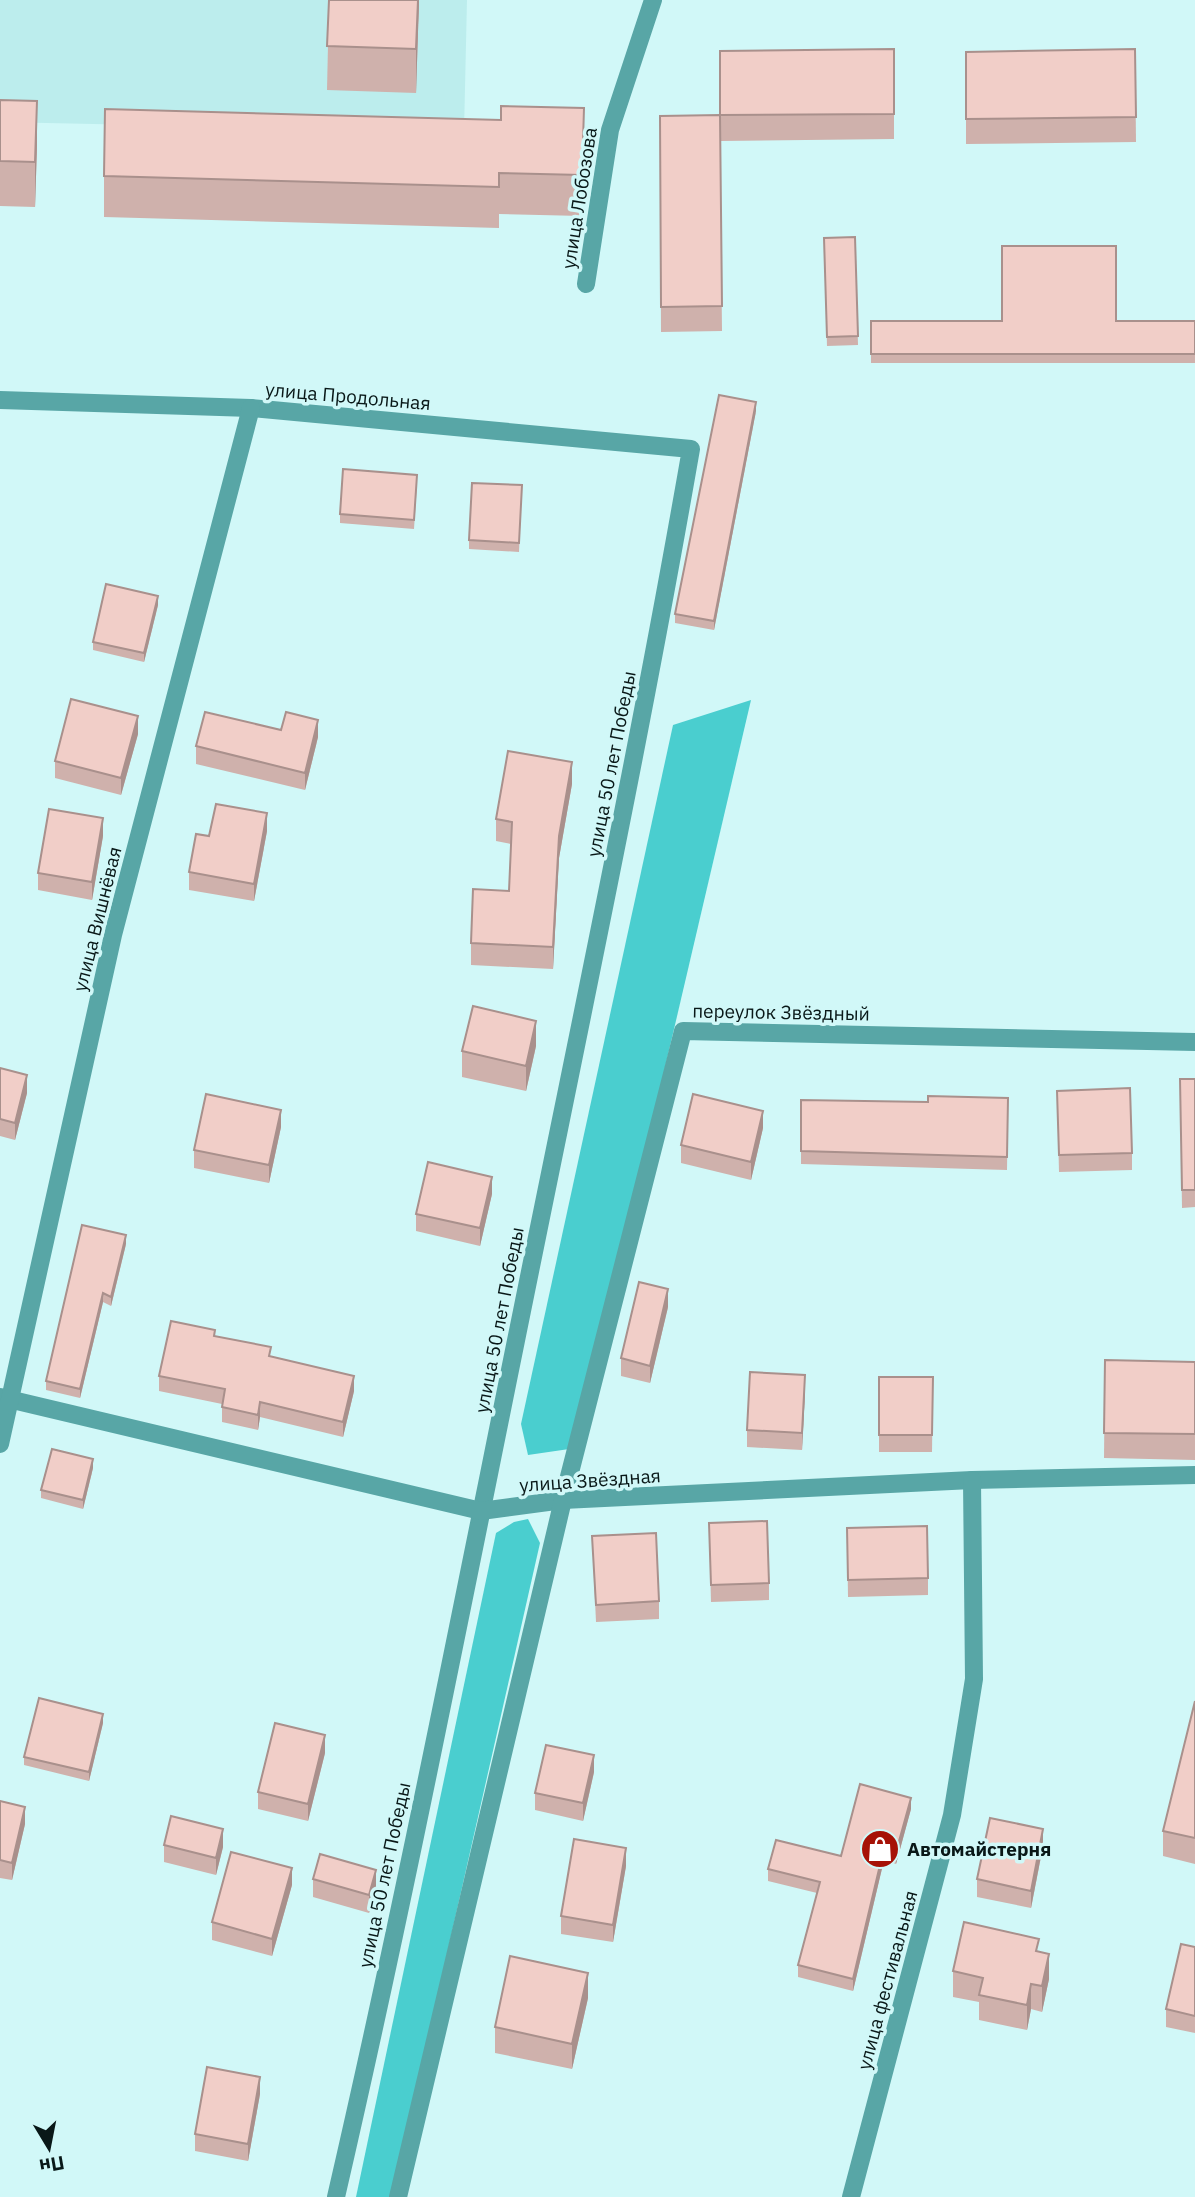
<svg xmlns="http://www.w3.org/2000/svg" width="1195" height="2197" font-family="'IBM Plex Sans',sans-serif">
<rect width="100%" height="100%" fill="#d1f8f8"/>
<path fill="#bceded" d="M0 0H467L464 132 0 122Z"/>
<g fill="#4acecf">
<path d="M751 700 576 1448 528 1455 521 1424 673 725Z"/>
<path d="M528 1519 540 1543 392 2197H356L496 1533 514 1522Z"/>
</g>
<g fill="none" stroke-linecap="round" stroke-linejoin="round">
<g stroke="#58a6a6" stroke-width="18">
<path d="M586 284 610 130 653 0"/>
<path d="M0 400 251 408 691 449C641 737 580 1024 522 1311 462 1606 404 1903 336 2197"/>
<path d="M0 1397 481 1511 563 1500 972 1480 1195 1475"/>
<path d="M0 1444 113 935 251 408"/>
<path d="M398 2197 563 1500 683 1031 1195 1042"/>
<path d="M851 2197 952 1815 974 1679 972 1480"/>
</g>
</g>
<g fill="#cfb1ac">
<path d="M329 0H419L416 93 327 90Z"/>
<path d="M894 49V139L720 141 722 331 661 332 660 116 720 115Z"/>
<path d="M1135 49 1136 142 966 144V52Z"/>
<path d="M0 100 37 145 35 207 0 206Z"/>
<path d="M584 149 582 216 499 214V228L104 217V176Z"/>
<path d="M855 237 858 345 827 346 824 238Z"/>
<rect x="871" y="321" width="324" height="42"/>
<path d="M756 411 714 630 675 623V614Z"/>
<path d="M417 484 414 529 340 523V514Z"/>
<path d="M522 485 519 552 469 549V540Z"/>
<path d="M158 605 144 662 93 650V642Z"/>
<path d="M281 730 318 737 305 790 196 764V746Z"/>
<path d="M138 734 121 795 55 778V761Z"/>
<path d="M572 784 559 858 553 969 471 965V943L509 891 511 844 496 841V819Z"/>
<path d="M267 831 254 901 189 890V872L209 836Z"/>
<path d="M103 836 92 900 38 890V873Z"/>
<path d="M536 1046 526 1091 462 1077V1051Z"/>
<path d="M0 1068 27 1093 15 1140 0 1136Z"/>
<path d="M1180 1079H1195V1207L1182 1208Z"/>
<path d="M1057 1091 1132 1153V1170L1059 1172Z"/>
<path d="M1008 1098 1007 1170 801 1164V1100L928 1102Z"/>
<path d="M281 1127 269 1183 194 1168V1150Z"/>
<path d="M763 1128 751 1180 681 1163V1145Z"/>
<path d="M492 1194 480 1246 416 1231V1214Z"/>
<path d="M126 1244 111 1306 103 1302 80 1398 46 1390V1381Z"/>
<path d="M668 1307 650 1383 621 1376V1358Z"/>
<path d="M215 1336 271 1357 354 1391 343 1437 260 1417 258 1430 222 1422V1404L159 1391V1376Z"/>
<path d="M1105 1360 1195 1362V1460L1104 1458Z"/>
<path d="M879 1377H933L932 1452H879Z"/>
<path d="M805 1392 802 1450 747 1447V1430Z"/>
<path d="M93 1468 83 1509 41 1498V1490Z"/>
<path d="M709 1523 769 1583V1600L711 1602Z"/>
<path d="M847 1528 928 1578V1595L848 1597Z"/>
<path d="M592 1536 659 1601V1619L596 1622Z"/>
<path d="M1195 1701V1864L1163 1856V1831Z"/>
<path d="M103 1723 89 1781 24 1765V1757Z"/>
<path d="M325 1753 308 1821 258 1809V1792Z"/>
<path d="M594 1772 583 1821 535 1810V1793Z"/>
<path d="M0 1801 25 1824 12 1880 0 1878Z"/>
<path d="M911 1809 896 1864 884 1860 853 1991 798 1977V1965L817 1893 768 1881V1869L841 1856Z"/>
<path d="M164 1845 223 1847 216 1875 164 1862Z"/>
<path d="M1043 1846 1031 1908 977 1897V1879Z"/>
<path d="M626 1866 613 1942 561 1934V1916Z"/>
<path d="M313 1879 376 1887 369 1913 313 1897Z"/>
<path d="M292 1885 272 1956 212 1940V1922Z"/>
<path d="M1195 1947V2033L1166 2027V2009Z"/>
<path d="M1039 1952 1049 1979 1042 2012 1031 2009 1027 2030 979 2020V2002L953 1997V1971Z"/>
<path d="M588 1998 572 2069 495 2053V2027Z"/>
<path d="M260 2094 248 2161 195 2151V2134Z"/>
</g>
<g fill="#a9908c">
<path d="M418 0H419L416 93V49Z"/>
<path d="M37 101V145L35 207V162Z"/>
<path d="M584 108V149L582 216V175Z"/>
<path d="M756 402V411L714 630V621Z"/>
<path d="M158 596V605L144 662V653Z"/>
<path d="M138 716V734L121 795V778Z"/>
<path d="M318 720V737L305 790V773Z"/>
<path d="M572 762V784L559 858 553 969V947L559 836Z"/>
<path d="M267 813V831L254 901V884Z"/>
<path d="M103 818V836L92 900V882Z"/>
<path d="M536 1021V1046L526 1091V1066Z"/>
<path d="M27 1075V1093L15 1140V1123Z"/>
<path d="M281 1110V1127L269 1183V1165Z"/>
<path d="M763 1111V1128L751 1180V1162Z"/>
<path d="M492 1177V1194L480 1246V1228Z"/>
<path d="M126 1235V1244L111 1306V1297Z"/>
<path d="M668 1289V1307L650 1383V1366Z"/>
<path d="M103 1293V1302L80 1398V1389Z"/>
<path d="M805 1375V1392L802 1450V1433Z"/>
<path d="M354 1376V1391L343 1437V1422Z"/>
<path d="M260 1402V1417L258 1430V1415Z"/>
<path d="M93 1459V1468L83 1509V1500Z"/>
<path d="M103 1714V1723L89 1781V1772Z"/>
<path d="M325 1735V1753L308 1821V1804Z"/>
<path d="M594 1755V1772L583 1821V1803Z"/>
<path d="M911 1798V1809L896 1864V1852Z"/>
<path d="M25 1807V1824L12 1880V1863Z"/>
<path d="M223 1829V1847L216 1875V1858Z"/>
<path d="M1043 1829V1846L1031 1908V1891Z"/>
<path d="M626 1848V1866L613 1942V1925Z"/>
<path d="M884 1848V1860L853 1991V1979Z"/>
<path d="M292 1868V1885L272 1956V1939Z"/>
<path d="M376 1870V1887L369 1913V1895Z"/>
<path d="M1049 1954V1979L1042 2012V1986Z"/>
<path d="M588 1973V1998L572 2069V2044Z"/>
<path d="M1031 1984V2009L1027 2030V2005Z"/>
<path d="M260 2077V2094L248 2161V2144Z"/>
</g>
<g fill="#f1cec8" stroke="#a9908c" stroke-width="2">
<path d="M329 0H418L416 49 327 46Z"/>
<path d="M894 49V114L720 115V51Z"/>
<path d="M1135 49 1136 117 966 119V52Z"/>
<path d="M0 100 37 101 35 162 0 161Z"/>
<path d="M501 106 584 108 582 175 499 173V187L104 176 105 109 501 120Z"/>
<path d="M720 115 722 306 661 307 660 116Z"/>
<path d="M855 237 858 336 827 337 824 238Z"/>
<path d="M1002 246H1116V321H1195V354H871V321H1002Z"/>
<path d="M719 395 756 402 714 621 675 614Z"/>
<path d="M343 469 417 475 414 520 340 514Z"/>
<path d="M472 483 522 485 519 543 469 540Z"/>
<path d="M106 584 158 596 144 653 93 642Z"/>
<path d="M71 699 138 716 121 778 55 761Z"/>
<path d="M205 712 281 730 286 712 318 720 305 773 196 746Z"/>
<path d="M508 751 572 762 559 836 553 947 471 943 473 889 509 891 512 822 496 819Z"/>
<path d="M216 804 267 813 254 884 189 872 196 834 209 836Z"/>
<path d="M49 809 103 818 92 882 38 873Z"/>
<path d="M473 1006 536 1021 526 1066 462 1051Z"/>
<path d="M0 1068 27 1075 15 1123 0 1119Z"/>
<path d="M1180 1079H1195V1190H1182Z"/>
<path d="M1130 1088 1132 1153 1059 1155 1057 1091Z"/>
<path d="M206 1094 281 1110 269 1165 194 1150Z"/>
<path d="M693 1094 763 1111 751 1162 681 1145Z"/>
<path d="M928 1096 1008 1098 1007 1157 801 1151V1100L928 1102Z"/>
<path d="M428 1162 492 1177 480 1228 416 1214Z"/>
<path d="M82 1225 126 1235 111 1297 103 1293 80 1389 46 1381Z"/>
<path d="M639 1282 668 1289 650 1366 621 1358Z"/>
<path d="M171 1321 215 1330 214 1336 271 1347 269 1356 354 1376 343 1422 260 1402 258 1415 222 1407 225 1389 159 1376Z"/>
<path d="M1105 1360 1195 1362V1434L1104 1433Z"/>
<path d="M750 1372 805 1375 802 1433 747 1430Z"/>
<path d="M879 1377H933L932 1435H879Z"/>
<path d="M52 1449 93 1459 83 1500 41 1490Z"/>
<path d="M767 1521 769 1583 711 1585 709 1523Z"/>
<path d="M927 1526 928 1578 848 1580 847 1528Z"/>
<path d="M656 1533 659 1601 596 1605 592 1536Z"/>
<path d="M39 1698 103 1714 89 1772 24 1757Z"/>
<path d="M1195 1701V1838L1163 1831Z"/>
<path d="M275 1723 325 1735 308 1804 258 1792Z"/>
<path d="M546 1745 594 1755 583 1803 535 1793Z"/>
<path d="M860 1784 911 1798 896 1852 884 1848 853 1979 798 1965 820 1882 768 1869 776 1840 841 1856Z"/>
<path d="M0 1801 25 1807 12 1863 0 1860Z"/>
<path d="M171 1816 223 1829 216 1858 164 1845Z"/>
<path d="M990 1818 1043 1829 1031 1891 977 1879Z"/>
<path d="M574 1839 626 1848 613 1925 561 1916Z"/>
<path d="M231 1852 292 1868 272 1939 212 1922Z"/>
<path d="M320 1854 376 1870 369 1895 313 1879Z"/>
<path d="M964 1922 1039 1939 1036 1951 1049 1954 1042 1986 1031 1984 1027 2005 979 1995 983 1978 953 1971Z"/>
<path d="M1181 1944 1195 1947V2016L1166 2009Z"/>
<path d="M510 1956 588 1973 572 2044 495 2027Z"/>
<path d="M207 2067 260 2077 248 2144 195 2134Z"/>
</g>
<defs>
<symbol id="shop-disc" viewBox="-11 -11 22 22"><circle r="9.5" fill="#a61207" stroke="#d1f8f8"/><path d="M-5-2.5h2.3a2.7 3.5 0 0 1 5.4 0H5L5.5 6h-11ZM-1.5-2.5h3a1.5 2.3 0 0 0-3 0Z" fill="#fff"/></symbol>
</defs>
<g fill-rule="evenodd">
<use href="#shop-disc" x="858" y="1827" width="44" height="44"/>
</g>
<g text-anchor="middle" stroke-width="7" stroke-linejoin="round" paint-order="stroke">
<g font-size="19" fill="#091818" stroke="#d1f8f8">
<text transform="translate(579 198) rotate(-81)" y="7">улица Лобозова</text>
<text transform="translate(348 396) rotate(5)" y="7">улица Продольная</text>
<text transform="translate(611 764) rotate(-79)" y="7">улица 50 лет Победы</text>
<text transform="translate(97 919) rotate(-76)" y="7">улица Вишнёвая</text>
<text transform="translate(781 1012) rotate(1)" y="7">переулок Звёздный</text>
<text transform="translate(499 1320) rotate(-79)" y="7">улица 50 лет Победы</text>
<text transform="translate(590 1480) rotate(-4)" y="7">улица Звёздная</text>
<text transform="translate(384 1875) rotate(-78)" y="7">улица 50 лет Победы</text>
<text transform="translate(887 1980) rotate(-75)" y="7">улица фестивальная</text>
</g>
<g font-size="19" font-weight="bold" fill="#091818" stroke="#d1f8f8" text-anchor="start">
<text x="907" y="1856">Автомайстерня</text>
</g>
</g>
<g transform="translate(49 2148) rotate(170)" stroke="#d1f8f8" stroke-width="5" paint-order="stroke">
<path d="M0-5L12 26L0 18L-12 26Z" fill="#091818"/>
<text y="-10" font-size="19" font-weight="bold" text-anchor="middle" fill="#091818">Пн</text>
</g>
</svg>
